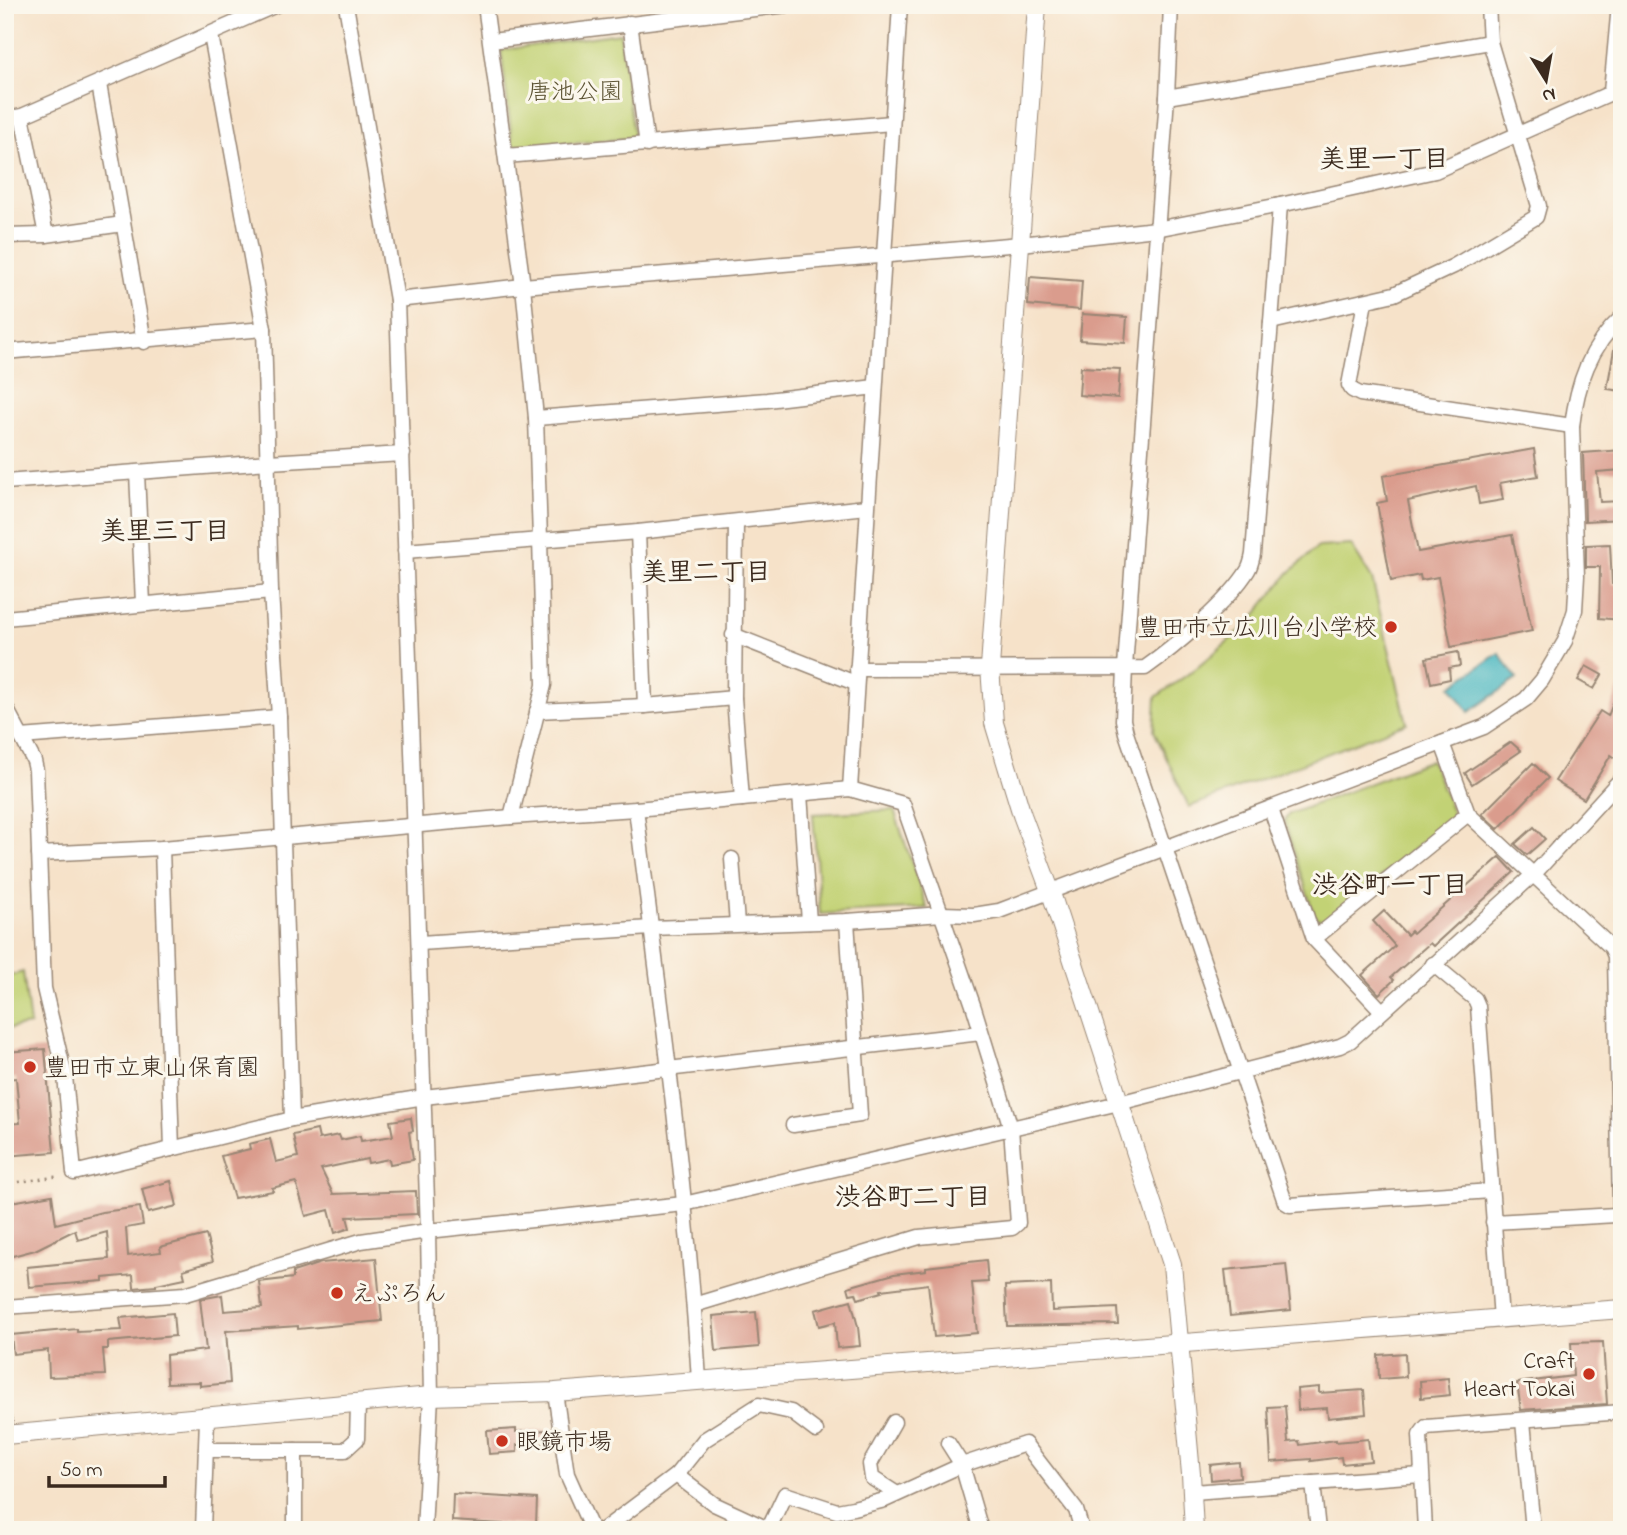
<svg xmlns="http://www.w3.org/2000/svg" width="1627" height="1535" font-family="'Indie Flower','Klee One',sans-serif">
<rect width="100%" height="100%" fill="#fbf7ec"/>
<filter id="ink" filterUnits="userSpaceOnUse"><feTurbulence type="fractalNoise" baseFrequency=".0143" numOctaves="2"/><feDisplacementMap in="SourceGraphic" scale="14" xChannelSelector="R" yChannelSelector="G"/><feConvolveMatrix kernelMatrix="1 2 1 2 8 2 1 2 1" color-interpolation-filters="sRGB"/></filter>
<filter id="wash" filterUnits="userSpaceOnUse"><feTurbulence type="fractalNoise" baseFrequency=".00686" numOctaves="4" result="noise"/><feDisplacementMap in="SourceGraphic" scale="28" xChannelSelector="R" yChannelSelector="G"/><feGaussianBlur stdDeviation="1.57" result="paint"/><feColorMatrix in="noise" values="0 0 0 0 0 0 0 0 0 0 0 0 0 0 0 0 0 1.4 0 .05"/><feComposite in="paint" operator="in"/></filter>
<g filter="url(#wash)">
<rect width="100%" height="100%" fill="#f6e2c9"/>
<g fill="#c2d275" stroke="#7e7e4a" stroke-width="2">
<path d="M620 33 634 138 513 148 501 50Z"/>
<path d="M1351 545 1372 579 1407 723 1189 807 1154 731 1156 697 1198 667 1249 623 1289 573 1318 547Z"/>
<path d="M1431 760 1454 816 1326 922 1315 917 1284 821 1289 814Z"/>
<path d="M894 810 927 908 820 914 813 814Z"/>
<path d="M23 972 30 1025 5 1029V977Z"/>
</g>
<path fill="#47b6c0" stroke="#41706f" stroke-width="2" d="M1499 653 1517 679 1469 712 1451 686Z"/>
<g id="blocks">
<g fill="#da9c8d">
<path d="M1030 277 1082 281 1080 310 1028 305Z"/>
<path d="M1082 314 1127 317 1125 343 1080 340Z"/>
<path d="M1615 344 1622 345V391L1607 389Z"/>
<path d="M1081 367 1120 369 1118 398 1079 395Z"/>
<path d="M1534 449 1538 476 1500 483 1503 500 1479 504 1476 486 1408 501 1418 552 1512 535 1532 631 1451 647 1438 577 1421 580 1420 575 1391 581 1377 503 1387 501 1383 476Z"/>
<path d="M1622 450V470L1597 472 1600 502 1622 501V519L1585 521 1583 453Z"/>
<path d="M1610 544 1612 584H1622L1621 620 1599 618 1600 567H1586V545Z"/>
<path d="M1458 652 1460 666 1449 668 1450 679 1431 683 1426 658Z"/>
<path d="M1586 666 1602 675 1594 689 1578 680Z"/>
<path d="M1621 683 1622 752 1617 759 1611 755 1584 799 1555 781 1600 711 1608 716Z"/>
<path d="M1511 742 1521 751 1472 784 1465 773Z"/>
<path d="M1533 763 1548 778 1498 829 1482 814Z"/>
<path d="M1534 827 1545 839 1527 855 1515 844Z"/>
<path d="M1500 857 1514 872 1433 946 1430 943 1391 977 1394 980 1379 994 1362 975 1395 946 1373 921 1384 911 1407 935 1411 931 1413 933Z"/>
<path d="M45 1049 54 1152 5 1156V1124L20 1123 16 1078 5 1079V1052Z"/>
<path d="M411 1118 413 1131 409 1132 413 1160 390 1164 389 1159 368 1163 367 1159 321 1169 333 1194 416 1191 417 1214 347 1217 350 1228 335 1233 329 1210 306 1216 296 1182 272 1188 273 1191 234 1198 221 1156 250 1149 249 1144 270 1139 276 1162 298 1157 293 1135 317 1130 319 1139 339 1135 341 1140 360 1136 361 1141 393 1136 390 1121Z"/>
<path d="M171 1181 177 1206 148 1213 142 1189Z"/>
<path d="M52 1195 56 1224 102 1212 140 1207 143 1225 126 1228 128 1256 161 1252 160 1247 206 1235 213 1261 183 1270 185 1278 156 1284V1286L134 1288 133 1275 103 1278V1281L29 1287 27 1267 109 1259 107 1232 78 1240 75 1230 35 1250 5 1258V1203Z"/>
<path d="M376 1258 382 1321 298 1329V1326L226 1331 230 1383 200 1386V1382L167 1383 166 1355 206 1350 200 1299 222 1295 224 1311 262 1308 259 1282 293 1278V1272L321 1263Z"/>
<path d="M986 1260 988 1282 972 1283 977 1333 934 1337 928 1284 881 1290 882 1292 858 1299 856 1293 850 1294 848 1287 894 1274 926 1270V1267Z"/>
<path d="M1286 1264 1291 1310 1230 1316 1225 1270Z"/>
<path d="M1051 1284 1052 1311 1117 1308 1118 1324 1007 1326 1005 1286Z"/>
<path d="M851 1300 858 1327 860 1346 837 1348 835 1322 819 1326 815 1310Z"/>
<path d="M756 1312 759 1347 716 1351 713 1316Z"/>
<path d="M173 1313 175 1336 108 1342V1349H103L105 1375 49 1377 48 1350 13 1354 11 1335 77 1329V1332L122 1330 120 1318Z"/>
<path d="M1603 1342 1607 1404 1521 1410 1517 1383 1573 1376 1571 1343Z"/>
<path d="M1405 1353 1406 1377 1379 1379 1378 1355Z"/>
<path d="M1448 1378 1450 1395 1421 1398 1420 1381Z"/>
<path d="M1319 1387V1393L1364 1390 1366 1414 1328 1418 1327 1408 1298 1410 1297 1389Z"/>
<path d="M1285 1406 1288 1442 1299 1441 1300 1445 1336 1440V1442L1368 1439 1371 1461 1342 1464 1341 1457 1311 1461V1459L1271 1462 1268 1407Z"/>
<path d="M516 1429V1432L548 1430 549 1444 517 1445V1452L489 1454 487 1431Z"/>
<path d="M1239 1462 1240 1477 1211 1480 1210 1465Z"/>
<path d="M453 1494 537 1499 536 1526 452 1521Z"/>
</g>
</g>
</g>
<g filter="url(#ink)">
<use href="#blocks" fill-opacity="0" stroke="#988674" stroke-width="2"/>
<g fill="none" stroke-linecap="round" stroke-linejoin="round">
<defs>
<g id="minor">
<path d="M346 5 397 300 428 1231 431 1396 424 1530"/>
<path d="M485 5 523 286 536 418 540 539 544 685 511 817"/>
<path d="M1171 5 1167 97 1125 667 1123 720 1126 733 1285 1202 1290 1205 1491 1191"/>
<path d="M630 23 647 145"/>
<path d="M211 35 264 329 271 592 279 717 292 1119"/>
<path d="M491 41 787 5"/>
<path d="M99 84 144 342"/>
<path d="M1611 92 1619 5"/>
<path d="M1167 97 1490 42"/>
<path d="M22 116 46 235"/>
<path d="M5 119 22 116 276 5"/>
<path d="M506 156 892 123"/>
<path d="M5 236 46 235 123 224"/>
<path d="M397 300 523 286 1021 244 1156 229 1280 205 1435 171 1622 88"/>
<path d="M1365 302 1349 385 1352 390 1360 394 1572 426"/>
<path d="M1271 322 1394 294 1454 266 1536 217 1539 206 1490 42 1488 5"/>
<path d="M5 352 264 329"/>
<path d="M536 418 767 400 875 387"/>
<path d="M137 473 143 603"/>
<path d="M5 482 269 462 403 454"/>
<path d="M736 522 734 698 742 799"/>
<path d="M638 532 645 706"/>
<path d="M405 551 638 532 866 507"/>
<path d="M5 618 271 592"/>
<path d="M733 635 855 683"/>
<path d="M857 669 1145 668C1175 647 1230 600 1248 570 1251 565 1252 559 1253 554L1280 205"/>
<path d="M5 706 34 761 36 770 44 988 65 1076 74 1173 292 1119 424 1097 981 1033"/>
<path d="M537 711 645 706 734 698"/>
<path d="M21 737 279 717"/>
<path d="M1442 743 1468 814 1611 947 1615 956 1620 1209 1616 1215 1493 1222"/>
<path d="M850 789 900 5"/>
<path d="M800 794 809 922"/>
<path d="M636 809C660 999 687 1189 699 1380"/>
<path d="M1271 809 1314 939 1382 1011"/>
<path d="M162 848 172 1149"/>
<path d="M39 854 162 848 511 817 636 809 850 789 903 804 974 1008 1011 1128 1018 1223 1012 1228 919 1237 694 1305"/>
<path d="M732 859 737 924"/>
<path d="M1314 939 1468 814"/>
<path d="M420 943 651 928 847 921 942 914 974 915 999 911 1484 727 1526 699 1542 680 1565 641 1575 610 1577 576 1572 426C1577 384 1590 346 1622 317"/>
<path d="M1433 964 1475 999 1478 1006 1501 1319"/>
<path d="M793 1125 860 1115 847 921"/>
<path d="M5 1307 185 1294 361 1241 428 1231 684 1204 1119 1103 1340 1046 1350 1041 1534 874 1622 778"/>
<path d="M555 1392 567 1474 592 1530"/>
<path d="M5 1421 7 1435"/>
<path d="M1523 1421 1533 1530"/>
<path d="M894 1422 870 1464 872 1478 897 1494"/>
<path d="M948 1443 962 1465 981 1530"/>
<path d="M206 1450H295V1530"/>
<path d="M295 1450H345L357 1439 358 1405"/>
<path d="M676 1475 704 1440 759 1405 791 1412 816 1431"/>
<path d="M1313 1483 1318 1530"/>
<path d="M1193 1492 1421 1475"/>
<path d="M203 1530 207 1418"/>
<path d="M603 1530 676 1475 714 1504 768 1529"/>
<path d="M768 1530 785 1494 837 1511 853 1508 885 1500 962 1465 1025 1444 1076 1510 1082 1530"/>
<path d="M1425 1530 1420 1435 1426 1427 1622 1412"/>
</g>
<g id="tertiary">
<path d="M1037 5 990 667 994 723 1022 815 1051 893 1172 1264 1191 1474 1194 1530"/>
<path d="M5 1435 431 1396 555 1392 1622 1309"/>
</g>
</defs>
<use href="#minor" stroke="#988674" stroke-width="17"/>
<use href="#tertiary" stroke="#988674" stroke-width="20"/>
<path stroke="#988674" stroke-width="2.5" stroke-dasharray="2 5" stroke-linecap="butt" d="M5 1184 60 1176"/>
<use href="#minor" stroke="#fff" stroke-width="14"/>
<use href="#tertiary" stroke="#fff" stroke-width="18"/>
</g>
</g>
<g fill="#c8321e" stroke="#fbf7ec" stroke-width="2.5">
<circle cx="1391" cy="627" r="7"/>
<circle cx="30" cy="1067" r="7"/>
<circle cx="337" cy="1293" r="7"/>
<circle cx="1589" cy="1374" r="7"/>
<circle cx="502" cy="1441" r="7"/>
</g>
<g text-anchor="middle" stroke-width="6" stroke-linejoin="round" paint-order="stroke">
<g font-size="24" fill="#5d5434" stroke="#fbf7ec">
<text x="575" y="99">唐池公園</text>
</g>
<g font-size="24" fill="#3b2a1e" stroke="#fbf7ec" text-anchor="start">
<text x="1377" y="635" text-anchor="end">豊田市立広川台小学校</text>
<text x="44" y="1075">豊田市立東山保育園</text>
<text x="351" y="1301">えぷろん</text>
<text x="1575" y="1368" text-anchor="end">Craft<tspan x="1575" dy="28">Heart Tokai</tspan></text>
<text x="516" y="1449">眼鏡市場</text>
</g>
<g font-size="26" font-weight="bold" fill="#3b2a1e" stroke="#fbf7ec">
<text x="1384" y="167">美里一丁目</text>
<text x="165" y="539">美里三丁目</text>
<text x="706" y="580">美里二丁目</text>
<text x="1390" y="893">渋谷町一丁目</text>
<text x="913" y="1205">渋谷町二丁目</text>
</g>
</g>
<rect width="1627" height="1535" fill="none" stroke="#fbf7ec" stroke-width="28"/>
<g transform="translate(1546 80) rotate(169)" stroke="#fbf7ec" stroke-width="5" paint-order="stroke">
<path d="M0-5L12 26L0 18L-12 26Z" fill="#3b2a1e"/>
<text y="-10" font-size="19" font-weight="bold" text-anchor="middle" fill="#3b2a1e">N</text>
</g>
<path d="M49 1476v10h116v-10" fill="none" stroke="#3b2a1e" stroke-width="3.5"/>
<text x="60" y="1476" font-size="21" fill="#3b2a1e" stroke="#fbf7ec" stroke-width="5" paint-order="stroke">50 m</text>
</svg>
